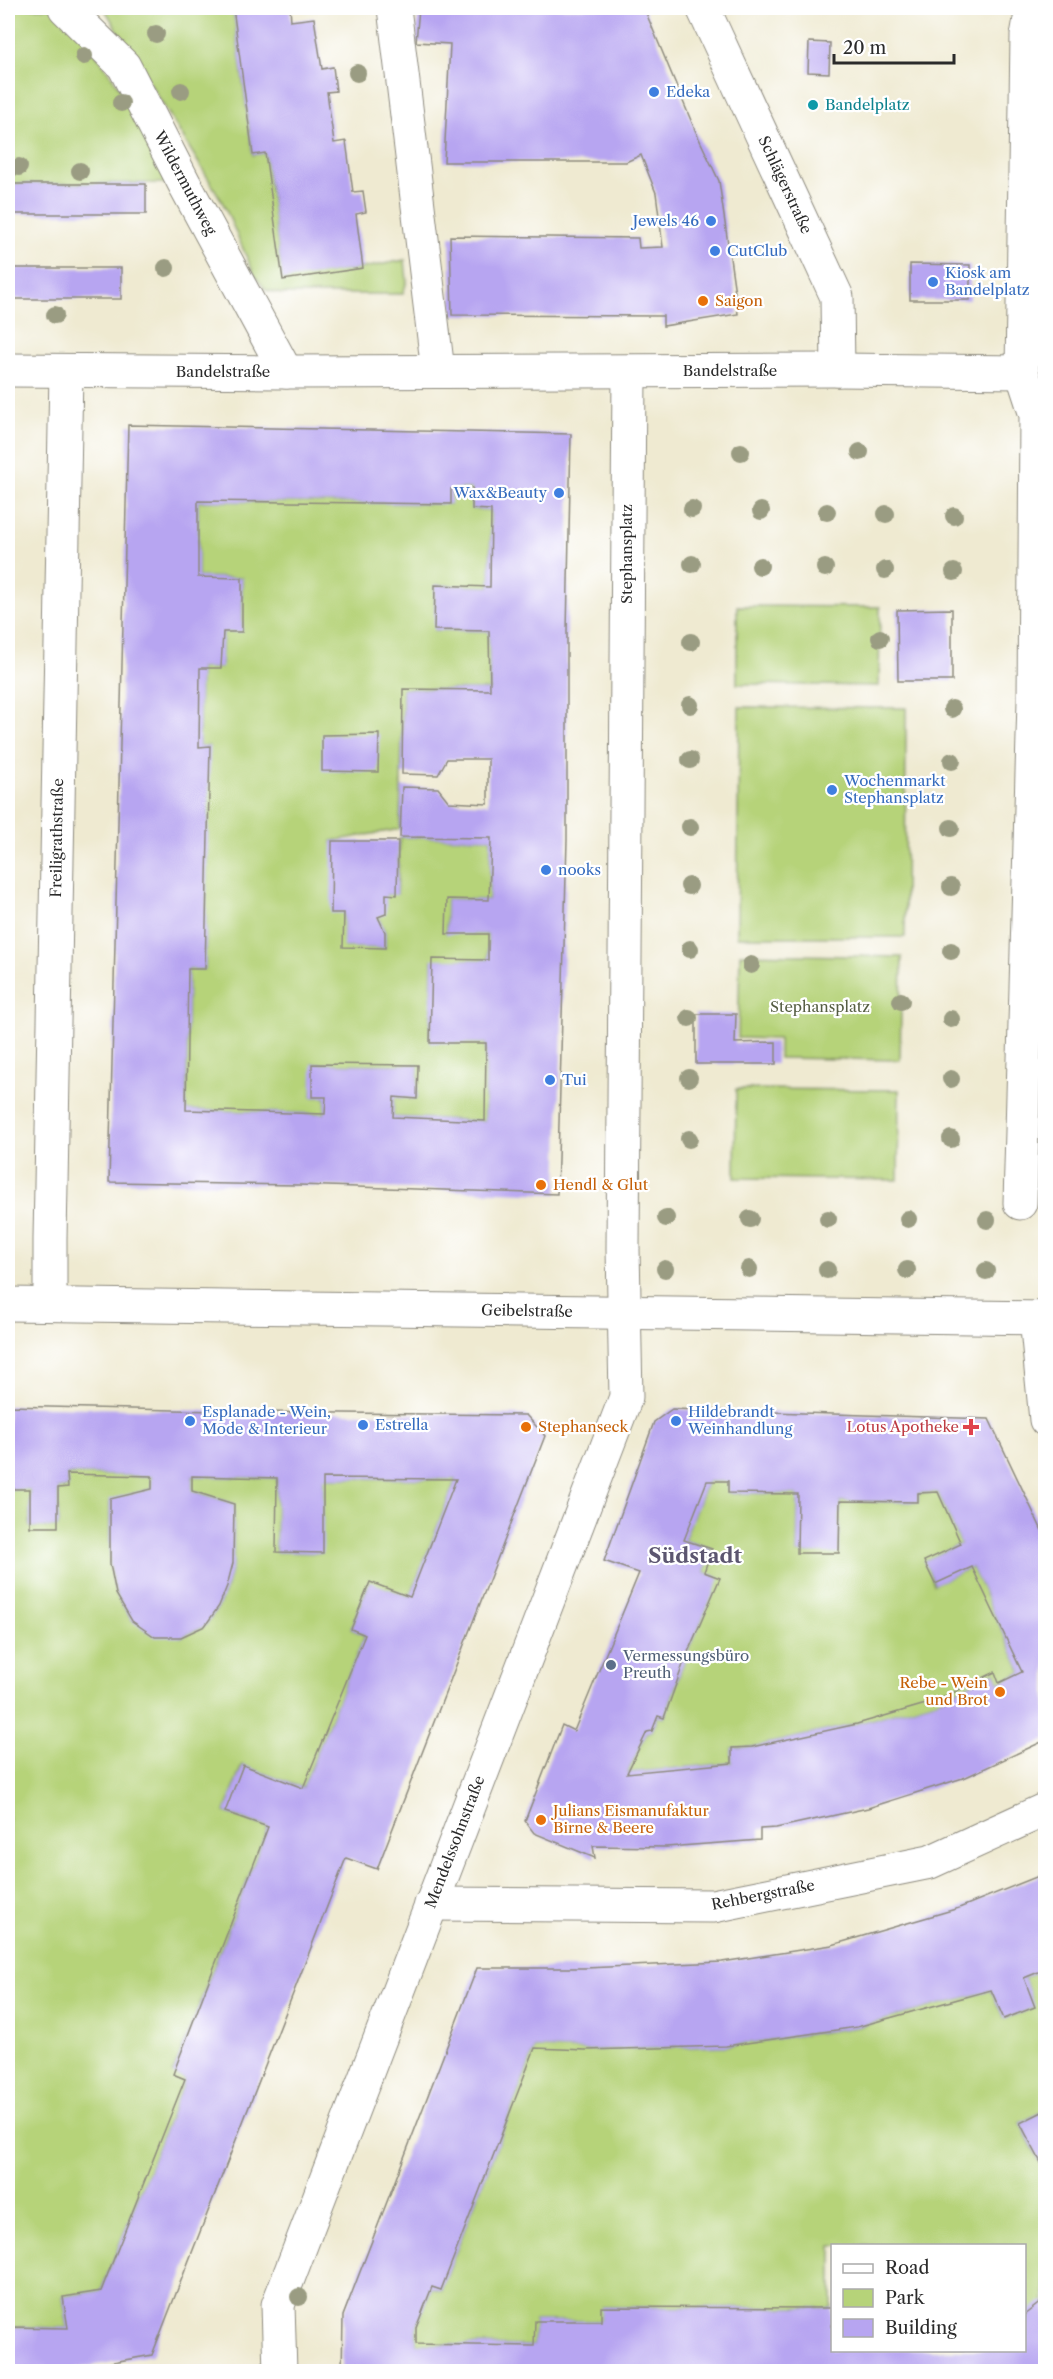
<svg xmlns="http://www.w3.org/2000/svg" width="1053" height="2379" font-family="'Libre Caslon Text',serif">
<rect width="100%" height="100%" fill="#fff"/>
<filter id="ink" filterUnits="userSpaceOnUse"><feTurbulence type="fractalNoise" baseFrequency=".0167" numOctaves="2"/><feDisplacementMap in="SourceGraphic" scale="12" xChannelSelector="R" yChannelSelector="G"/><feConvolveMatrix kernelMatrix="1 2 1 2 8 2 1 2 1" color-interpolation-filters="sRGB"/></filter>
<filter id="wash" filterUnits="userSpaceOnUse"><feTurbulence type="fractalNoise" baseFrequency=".008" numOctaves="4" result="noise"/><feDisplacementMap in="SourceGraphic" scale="24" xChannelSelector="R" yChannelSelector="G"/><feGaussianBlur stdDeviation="1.35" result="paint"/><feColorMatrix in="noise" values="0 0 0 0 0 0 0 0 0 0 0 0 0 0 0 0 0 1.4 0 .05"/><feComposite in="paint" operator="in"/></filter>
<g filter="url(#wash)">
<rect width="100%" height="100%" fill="#efead1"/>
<g fill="#b6d379" stroke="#707f52" stroke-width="1.5">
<path d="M8 8H65L184 183 8 184Z"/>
<path d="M104 8H233L253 155 265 153 283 279 363 268 405 260 407 281 403 294H281L266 290 255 276 222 201Z"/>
<path d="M472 488V509L491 510 490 587 435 585V630L489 631 490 690 403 689 400 829 332 841 344 913V947L385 948V932L378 917 386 894H397L400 837 491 838 489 900 447 899 446 933 488 934V960H432L430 1042 486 1043 485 1121 393 1117 394 1097 417 1099 418 1065 313 1064 312 1097H326L325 1114 186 1110 188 969H205L209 746 199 747 200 668H221L223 632 242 631V578L198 577V501L450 504 451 489Z"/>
<path d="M737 606 880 607 879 686 737 684Z"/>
<path d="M739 707 906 708 905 937H737Z"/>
<path d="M740 954 902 957 900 1060 779 1058V1039L738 1038Z"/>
<path d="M736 1089 899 1090 898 1180 735 1178Z"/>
<path d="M67 1474 152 1476V1489L110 1500V1565L116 1594 132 1621 181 1637 205 1626 219 1606 227 1586 233 1563 234 1504 192 1491V1476L277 1478 276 1552 322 1553 323 1478 456 1479 410 1597 369 1583 351 1629 365 1635 303 1788 242 1765 225 1812 268 1827 173 2073 185 2079 101 2291 63 2297 68 2328 8 2327V1489H30V1527H58V1488L68 1487Z"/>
<path d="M707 1481H728L729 1493 798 1494 797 1553 839 1552 840 1501 918 1502V1493L938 1492 961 1544 925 1561 934 1584 972 1567 1022 1672 999 1683 995 1672 936 1701 857 1724 752 1747 732 1748V1763L627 1773 647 1732 652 1731 658 1716 664 1718 685 1659 719 1578 704 1572 712 1549 684 1540Z"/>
<path d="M1045 1969V2110L1020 2123 1045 2172V2302L1025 2315 1024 2246H832V2308L602 2307 601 2321H535L534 2346 416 2344V2328L432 2287 441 2290 535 2048 586 2050 726 2046 858 2027 991 1990 1004 2019 1034 2007 1024 1978Z"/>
</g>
<g id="blocks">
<g fill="#b7a5f1" fill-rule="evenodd">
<path d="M233 8H290L291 21 314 18 322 69 333 67 336 91 327 92 334 143 346 141 353 192 363 191 366 212 356 214 363 268 283 280 265 153 253 155Z"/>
<path d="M419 8H644L695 130 719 181 738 314 663 326V316L452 315 450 236 638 238 639 248 663 247 656 193 641 155 626 162H444L450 44 416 42Z"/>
<path d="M809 42 830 43 829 73 808 72Z"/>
<rect x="8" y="184" width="138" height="30"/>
<path d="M910 264 970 265V300H910Z"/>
<rect x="8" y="268" width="113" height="31"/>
<path d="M128 425 571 434 567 632V840L557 1194 299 1185 109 1182ZM472 488V509L491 510 490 587 435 585 434 630 489 631 490 690 403 689 402 774 438 775 447 759H488V804L449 802 438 788 402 787 400 837 491 838 489 900 447 899 446 934H488V960L432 959 430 1043H486L485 1121 393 1117 394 1097 417 1099 418 1065 312 1064V1097H326L325 1114 186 1110 188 969H205L210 746 199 747 200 668H221L223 632H242V578L198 577V501L451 504V489Z"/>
<path d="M952 609V681H898L897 610Z"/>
<path d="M379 734 378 772 322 771V735Z"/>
<path d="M332 841H398L397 895 386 894V914L378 917 385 932V948L343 947 344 913H331Z"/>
<path d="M696 1014H736L735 1043 776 1042V1064H696Z"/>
<path d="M8 1406 256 1412 526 1415 545 1436 377 1869 346 1858 152 2355 75 2369V2372H8V2327L68 2328 63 2297 101 2291 185 2079 173 2074 268 1827 225 1812 243 1765 303 1788 365 1635 351 1629 370 1582 410 1597 456 1479 323 1478V1553L276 1552 277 1478 192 1476V1491L234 1504 233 1563 227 1586 219 1606 205 1626 181 1637H155L132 1621 116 1594 110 1564V1499L152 1489V1476L67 1474 68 1487 58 1488V1527H30V1489H8Z"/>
<path d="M672 1409 989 1419 1046 1539V1740L966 1777 868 1808 776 1828 760 1829V1840L666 1847 593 1846 595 1858 534 1833 525 1821 562 1725 574 1731 639 1573 604 1561 654 1422ZM707 1481H728V1493L798 1494 797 1553H839L840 1501 918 1502V1493L938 1492 961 1544 924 1561 935 1584 972 1567 1022 1672 999 1683 995 1672 936 1701 857 1724 752 1747 732 1748V1763L627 1773 647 1732 652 1731 658 1716 664 1718 685 1659 720 1578 704 1572 712 1549 684 1540Z"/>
<path d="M1046 1873V1969L1024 1978 1035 2007 1004 2019 991 1990 857 2027 726 2046 586 2050 535 2048 441 2290 432 2287 416 2328V2344L534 2346 535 2321H601V2307L832 2308V2350H1024V2315L1041 2302H1046V2372H342L343 2316 477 1968H585L722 1962 832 1945 959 1908Z"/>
<path d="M1046 2110V2172L1020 2123Z"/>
</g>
</g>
</g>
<g filter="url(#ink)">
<use href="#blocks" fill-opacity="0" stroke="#8d8a7e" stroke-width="1.5"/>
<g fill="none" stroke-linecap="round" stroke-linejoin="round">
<defs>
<g id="minor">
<path d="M65 8 124 66 184 183 286 372"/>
<path d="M394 8 438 371"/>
<path d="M703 8 837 297 838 370"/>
<path d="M8 370 286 372 838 370 1022 372"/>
<path d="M1020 1203 1034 700 1036 415 1022 372 1027 36 1032 8"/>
<path d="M8 1304 1046 1318"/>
<path d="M50 1304V1239L66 372"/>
<path d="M1036 1318 1046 1420"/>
<path d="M431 1904 713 1906 930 1862 1046 1809"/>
<path d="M280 2372 278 2305 626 1397 623 1249 629 372"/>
</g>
</defs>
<use href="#minor" stroke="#8d8a7e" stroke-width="35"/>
<use href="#minor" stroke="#fff" stroke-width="33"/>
</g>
<g fill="#9a9c82">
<circle cx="156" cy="34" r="9"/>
<circle cx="84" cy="56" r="9"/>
<circle cx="357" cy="73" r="9"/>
<circle cx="181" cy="91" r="9"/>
<circle cx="121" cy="103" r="9"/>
<circle cx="19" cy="167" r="9"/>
<circle cx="80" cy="171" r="9"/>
<circle cx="166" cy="268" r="9"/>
<circle cx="55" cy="315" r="9"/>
<circle cx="741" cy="452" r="9"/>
<circle cx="860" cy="452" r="9"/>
<circle cx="692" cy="509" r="9"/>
<circle cx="761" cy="511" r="9"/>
<circle cx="827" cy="512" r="9"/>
<circle cx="886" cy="514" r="9"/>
<circle cx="954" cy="516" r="9"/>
<circle cx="692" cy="564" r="9"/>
<circle cx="760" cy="566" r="9"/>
<circle cx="825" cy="568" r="9"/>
<circle cx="885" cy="570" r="9"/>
<circle cx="954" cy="572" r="9"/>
<circle cx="880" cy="638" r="9"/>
<circle cx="691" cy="642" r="9"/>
<circle cx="690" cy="705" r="9"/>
<circle cx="952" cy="709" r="9"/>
<circle cx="690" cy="760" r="9"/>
<circle cx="952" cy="761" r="9"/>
<circle cx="690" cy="827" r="9"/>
<circle cx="951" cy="828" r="9"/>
<circle cx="689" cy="886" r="9"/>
<circle cx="951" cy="887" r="9"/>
<circle cx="690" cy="949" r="9"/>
<circle cx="951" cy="951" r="9"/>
<circle cx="751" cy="965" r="9"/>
<circle cx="901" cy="1001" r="9"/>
<circle cx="689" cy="1018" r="9"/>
<circle cx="951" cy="1019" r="9"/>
<circle cx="689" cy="1078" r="9"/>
<circle cx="951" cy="1079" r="9"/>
<circle cx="689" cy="1139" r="9"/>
<circle cx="951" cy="1139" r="9"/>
<circle cx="666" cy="1218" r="9"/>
<circle cx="750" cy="1219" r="9"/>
<circle cx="828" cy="1219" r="9"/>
<circle cx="908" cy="1219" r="9"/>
<circle cx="987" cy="1220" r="9"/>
<circle cx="665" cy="1269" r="9"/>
<circle cx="749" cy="1269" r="9"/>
<circle cx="827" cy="1270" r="9"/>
<circle cx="907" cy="1270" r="9"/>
<circle cx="986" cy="1271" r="9"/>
<circle cx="299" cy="2297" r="9"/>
</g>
</g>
<g fill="#3f7fe0" stroke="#fff" stroke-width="2">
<circle cx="654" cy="92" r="6"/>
<circle cx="711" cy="221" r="6"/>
<circle cx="715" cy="251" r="6"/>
<circle cx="933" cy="282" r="6"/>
<circle cx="559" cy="493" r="6"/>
<circle cx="832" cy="790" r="6"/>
<circle cx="546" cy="870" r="6"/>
<circle cx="550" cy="1080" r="6"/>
<circle cx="190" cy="1421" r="6"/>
<circle cx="676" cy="1421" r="6"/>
<circle cx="363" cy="1425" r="6"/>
</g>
<circle fill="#0f9aa8" stroke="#fff" stroke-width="2" cx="813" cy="105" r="6"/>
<g fill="#e8710a" stroke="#fff" stroke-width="2">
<circle cx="703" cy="301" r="6"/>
<circle cx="541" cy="1185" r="6"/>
<circle cx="526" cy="1427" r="6"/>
<circle cx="1000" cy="1692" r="6"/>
<circle cx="541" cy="1820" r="6"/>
</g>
<path fill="#e0444e" stroke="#fff" stroke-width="2" d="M968 1418h6v6h6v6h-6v6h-6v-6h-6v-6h6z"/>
<circle fill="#5c6f8a" stroke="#fff" stroke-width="2" cx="611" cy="1665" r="6"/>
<g text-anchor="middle" stroke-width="4.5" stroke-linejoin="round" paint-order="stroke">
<g font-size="15" fill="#366cbe" stroke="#fff" text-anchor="start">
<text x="666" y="97">Edeka</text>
<text x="699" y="226" text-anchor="end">Jewels 46</text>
<text x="727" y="256">CutClub</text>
<text x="945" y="278">Kiosk am<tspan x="945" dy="17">Bandelplatz</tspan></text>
<text x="547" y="498" text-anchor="end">Wax&amp;Beauty</text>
<text x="844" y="786">Wochenmarkt<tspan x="844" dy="17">Stephansplatz</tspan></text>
<text x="558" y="875">nooks</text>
<text x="562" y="1085">Tui</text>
<text x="202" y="1417">Esplanade - Wein,<tspan x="202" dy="17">Mode &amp; Interieur</tspan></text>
<text x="688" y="1417">Hildebrandt<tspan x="688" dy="17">Weinhandlung</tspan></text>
<text x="375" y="1430">Estrella</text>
</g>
<g font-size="15" fill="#0d838f" stroke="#fff" text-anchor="start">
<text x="825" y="110">Bandelplatz</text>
</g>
<g font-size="15" fill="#2b2b2b" stroke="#fff">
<text transform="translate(185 183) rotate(62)" y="5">Wildermuthweg</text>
<text transform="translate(785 185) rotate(65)" y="5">Schlägerstraße</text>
<text x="730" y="376">Bandelstraße</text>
<text x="223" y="377">Bandelstraße</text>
<text transform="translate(627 554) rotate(-90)" y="5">Stephansplatz</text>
<text transform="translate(57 838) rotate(-89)" y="5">Freiligrathstraße</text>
<text transform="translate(527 1311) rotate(1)" y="5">Geibelstraße</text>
<text transform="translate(455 1842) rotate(-69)" y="5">Mendelssohnstraße</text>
<text transform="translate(763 1895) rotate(-11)" y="5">Rehbergstraße</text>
</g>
<g font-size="15" fill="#c56008" stroke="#fff" text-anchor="start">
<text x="715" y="306">Saigon</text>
<text x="553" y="1190">Hendl &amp; Glut</text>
<text x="538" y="1432">Stephanseck</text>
<text x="988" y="1688" text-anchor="end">Rebe - Wein<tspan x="988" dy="17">und Brot</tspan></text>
<text x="553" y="1816">Julians Eismanufaktur<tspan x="553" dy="17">Birne &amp; Beere</tspan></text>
</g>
<g font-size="15" fill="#555d42" stroke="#fff">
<text x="820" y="1012">Stephansplatz</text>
</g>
<g font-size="15" fill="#be3a42" stroke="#fff" text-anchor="end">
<text x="959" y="1432">Lotus Apotheke</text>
</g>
<g font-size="15" fill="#4e5e75" stroke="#fff" text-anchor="start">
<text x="623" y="1661">Vermessungsbüro<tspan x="623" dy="17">Preuth</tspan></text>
</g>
<g font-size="21" font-weight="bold" fill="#5c5670" stroke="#fff">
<text x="695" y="1563">Südstadt</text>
</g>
</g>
<rect width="1053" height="2379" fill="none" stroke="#fff" stroke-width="30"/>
<rect x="831" y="2244" width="195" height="108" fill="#ffffff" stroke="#aaaaaa" stroke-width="1.5"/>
<rect x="843" y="2264" width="30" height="9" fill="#ffffff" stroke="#aaaaaa" stroke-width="1.5"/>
<text x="885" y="2274" font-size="18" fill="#2b2b2b">Road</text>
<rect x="843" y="2289" width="30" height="18" fill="#b6d379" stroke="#aaaaaa" stroke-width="1.5"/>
<text x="885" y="2304" font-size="18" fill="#2b2b2b">Park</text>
<rect x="843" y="2319" width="30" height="18" fill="#b7a5f1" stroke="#aaaaaa" stroke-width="1.5"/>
<text x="885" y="2334" font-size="18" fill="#2b2b2b">Building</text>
<path d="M834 54v9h120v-9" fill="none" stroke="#2b2b2b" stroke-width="3"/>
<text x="843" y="54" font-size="18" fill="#2b2b2b" stroke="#ffffff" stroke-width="4.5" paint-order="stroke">20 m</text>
</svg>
